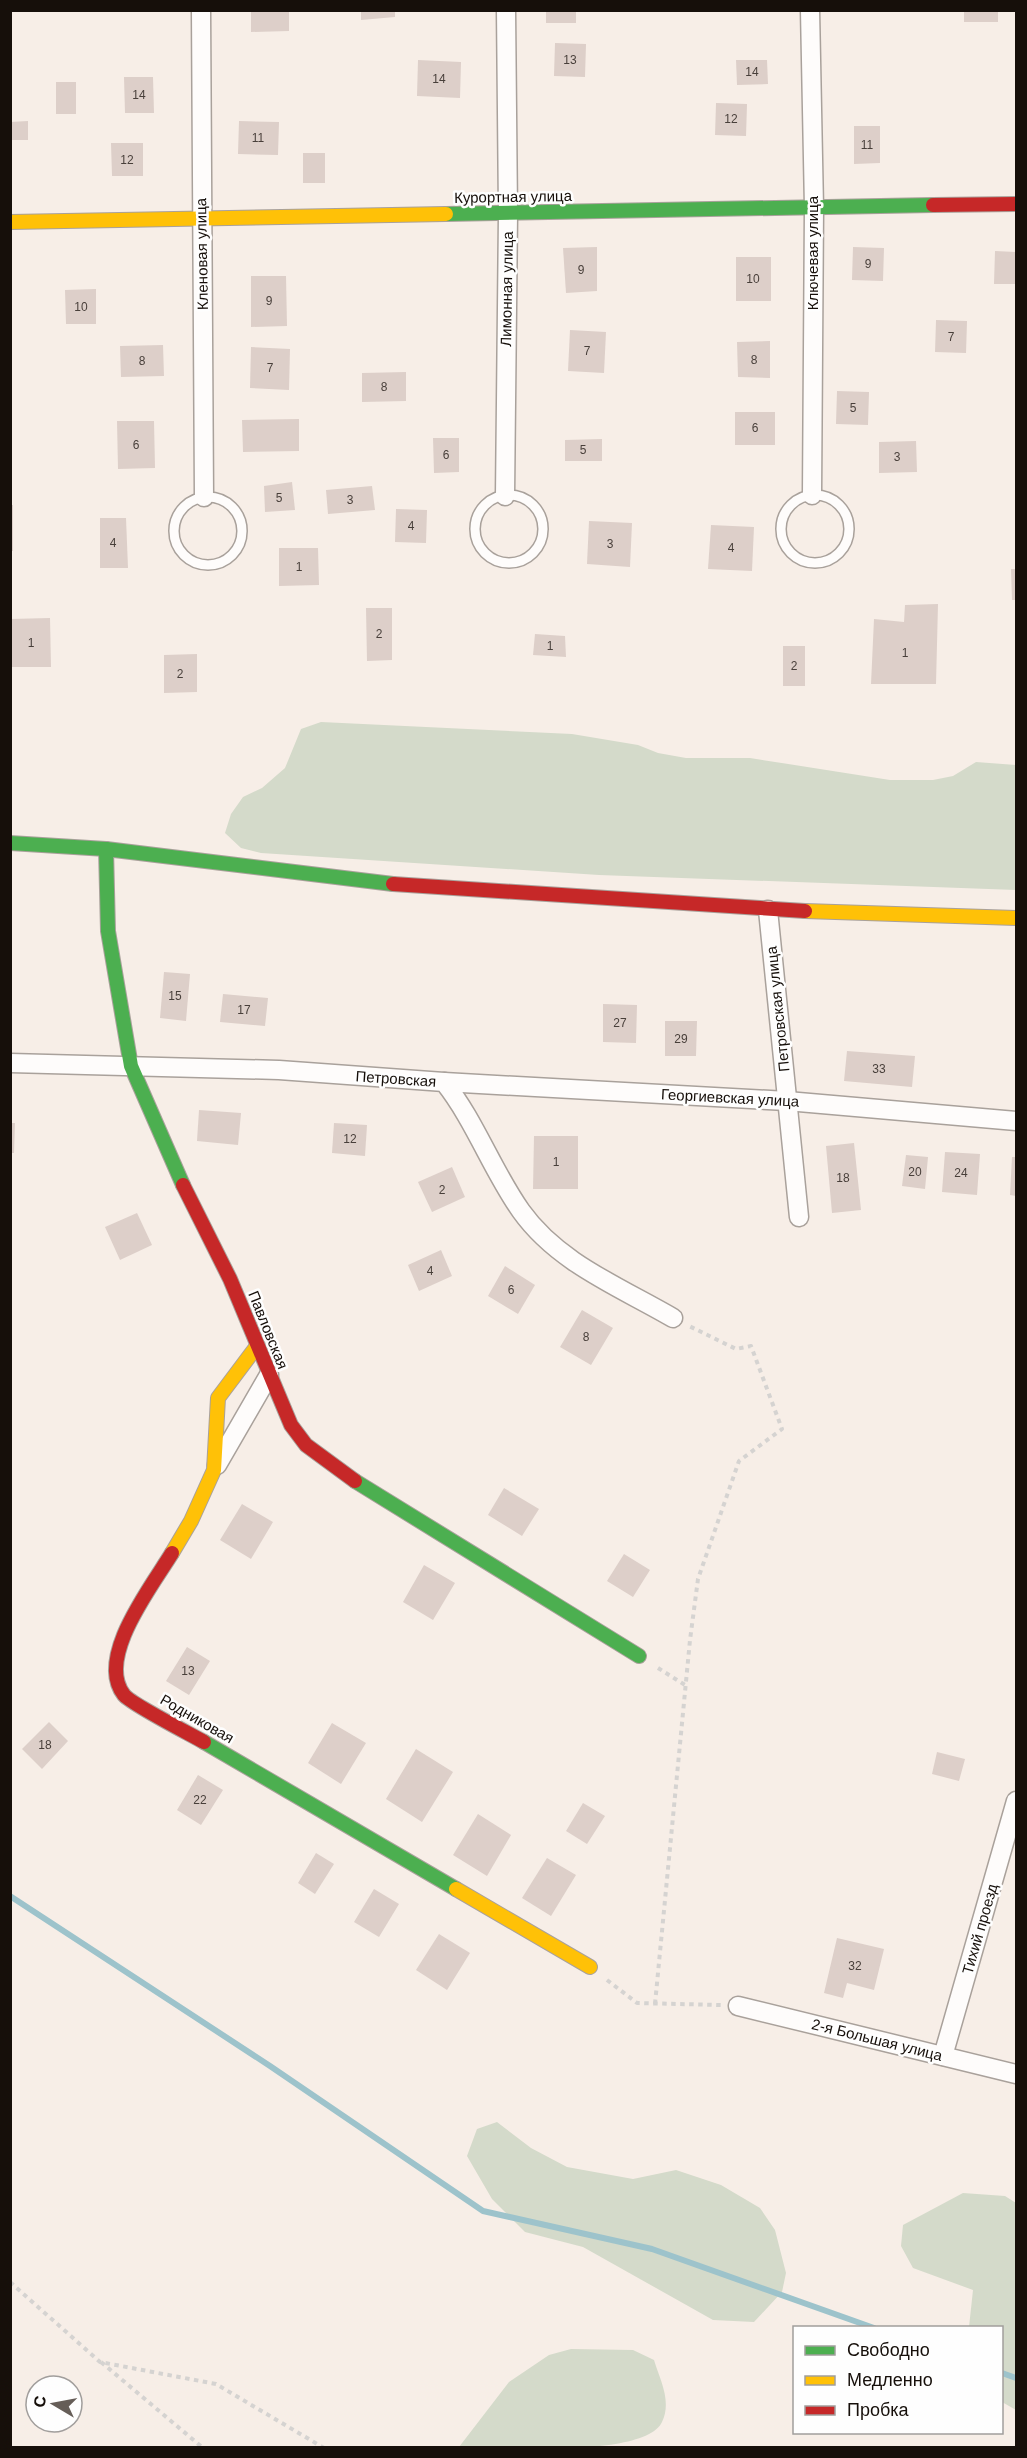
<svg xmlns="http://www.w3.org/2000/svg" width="1027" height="2458" font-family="Arial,sans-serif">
<rect width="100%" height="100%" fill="#f7eee7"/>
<g fill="#d4daca">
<path d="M321 722 572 734 638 745 658 753 686 758H750L890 780H933L953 776 976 762 1016 765V890L599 875 261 853 241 848 225 833 231 814 243 797 262 788 285 768 301 729Z"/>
<path d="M497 2122 531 2148 567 2167 633 2179 676 2170 721 2185 760 2208 775 2230 786 2273 782 2292 754 2322 713 2320 583 2247 525 2232 492 2199 467 2156 477 2129Z"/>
<path d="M963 2193 1005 2196 1016 2203V2410L1002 2402V2328L969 2327 973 2290 913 2268 901 2246 903 2225Z"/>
<path d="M571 2349 633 2350 654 2360C660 2380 672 2401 662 2422 646 2458 497 2448 459 2447L509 2382 549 2355Z"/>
</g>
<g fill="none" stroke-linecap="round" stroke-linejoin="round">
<g stroke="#9dc3cb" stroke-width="6">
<path d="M10 1896 270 2066 483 2211 652 2249 874 2328"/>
<path d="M1002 2373 1016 2378"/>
</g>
</g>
<g fill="#ddcfc9">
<path d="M251 10H289V31L251 32Z"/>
<path d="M361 10H395V17L361 20Z"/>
<rect x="546" y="10" width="30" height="13"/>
<rect x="964" y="10" width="34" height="12"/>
<path d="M555 43 586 44 585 77 554 76Z"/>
<path d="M418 60 461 62 460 98 417 96Z"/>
<path d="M736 60H767L768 84 737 85Z"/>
<path d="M124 77H153L154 113H125Z"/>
<rect x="56" y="82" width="20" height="32"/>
<path d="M716 103 747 104 746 136 715 135Z"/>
<path d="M28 121V140H10V122Z"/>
<path d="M239 121 279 122 278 155 238 154Z"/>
<path d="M854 126H880V163L854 164Z"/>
<path d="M111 143H143V176H112Z"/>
<rect x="303" y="153" width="22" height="30"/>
<path d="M597 247V291L566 293 563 248Z"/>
<path d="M853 247 884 248 883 281 852 280Z"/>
<path d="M995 251 1016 252V284H994Z"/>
<rect x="736" y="257" width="35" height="44"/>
<path d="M251 276H286L287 326 251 327Z"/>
<path d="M96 289V324H66L65 290Z"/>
<path d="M936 320 967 321 966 353 935 352Z"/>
<path d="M570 330 606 332 604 373 568 371Z"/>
<path d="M770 341V378L738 377 737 342Z"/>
<path d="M163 345 164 376 121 377 120 346Z"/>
<path d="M251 347 290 349 289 390 250 388Z"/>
<path d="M406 372V401L362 402V373Z"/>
<path d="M837 391 869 392 868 425 836 424Z"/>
<rect x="735" y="412" width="40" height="33"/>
<path d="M299 419V451L243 452 242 420Z"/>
<path d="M117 421H154L155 468 118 469Z"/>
<path d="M433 438H459V472L434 473Z"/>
<path d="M602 439V461H565V440Z"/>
<path d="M916 441 917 472 879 473V442Z"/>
<path d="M292 482 295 510 265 512 264 486Z"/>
<path d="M372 486 375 510 328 514 326 490Z"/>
<rect x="10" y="505" width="3" height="46"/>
<path d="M396 509 427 510 426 543 395 542Z"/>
<path d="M100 518H126L128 568H100Z"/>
<path d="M589 521 632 523 630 567 587 564Z"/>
<path d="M711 525 754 527 752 571 708 569Z"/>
<path d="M279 548H318L319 585 279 586Z"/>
<path d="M1011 569H1016V600H1012Z"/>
<path d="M938 604 936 684H871L874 619 904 622 905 605Z"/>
<path d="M366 608H392V660L367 661Z"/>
<path d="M50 618 51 667H10V619Z"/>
<path d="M535 634 565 636 566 657 533 655Z"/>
<rect x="783" y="646" width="22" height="40"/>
<path d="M197 654V692L164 693V655Z"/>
<path d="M164 972 190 974 186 1021 160 1018Z"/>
<path d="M223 994 268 998 265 1026 220 1022Z"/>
<path d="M603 1004 637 1005 636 1043 603 1042Z"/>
<path d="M665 1021H697L696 1056H665Z"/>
<path d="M847 1051 915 1056 912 1087 844 1081Z"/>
<path d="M199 1110 241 1113 238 1145 197 1141Z"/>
<path d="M10 1123H15L14 1153H10Z"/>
<path d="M334 1123 367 1125 365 1156 332 1153Z"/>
<path d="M534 1136H578V1189H533Z"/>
<path d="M854 1143 861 1210 832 1213 826 1146Z"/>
<path d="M945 1152 980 1154 977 1195 942 1192Z"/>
<path d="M906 1155 928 1157 925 1189 902 1186Z"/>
<path d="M1012 1157H1016V1196L1010 1195Z"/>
<path d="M452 1167 465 1197 432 1212 418 1182Z"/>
<path d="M137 1213 152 1245 120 1260 105 1227Z"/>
<path d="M441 1250 452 1276 419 1291 408 1265Z"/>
<path d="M505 1266 535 1285 518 1314 488 1296Z"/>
<path d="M582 1310 613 1328 591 1365 560 1347Z"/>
<path d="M504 1488 539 1509 522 1536 488 1515Z"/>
<path d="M242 1504 273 1522 251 1559 220 1540Z"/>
<path d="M624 1554 650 1570 633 1597 607 1581Z"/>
<path d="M424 1565 455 1583 433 1620 403 1602Z"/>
<path d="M187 1647 210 1661 189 1695 166 1681Z"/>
<path d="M49 1722 68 1741 42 1769 22 1749Z"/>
<path d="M332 1723 366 1743 341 1784 308 1763Z"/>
<path d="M416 1749 453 1772 422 1822 386 1799Z"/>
<path d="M937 1752 965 1759 959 1781 932 1774Z"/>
<path d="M198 1775 223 1790 201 1825 177 1810Z"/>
<path d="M583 1803 605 1816 587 1844 566 1831Z"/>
<path d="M478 1814 511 1835 487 1876 453 1855Z"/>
<path d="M316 1853 334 1864 315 1894 298 1883Z"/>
<path d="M547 1858 576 1875 551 1916 522 1898Z"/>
<path d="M374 1889 399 1904 379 1937 354 1922Z"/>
<path d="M439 1934 470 1953 447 1990 416 1970Z"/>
<path d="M837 1938 884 1949 874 1990 847 1983 843 1998 824 1993Z"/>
</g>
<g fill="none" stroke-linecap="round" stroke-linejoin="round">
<defs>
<g id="lane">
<circle cx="815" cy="529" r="34"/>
<circle cx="509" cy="529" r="34"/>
<circle cx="208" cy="531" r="34"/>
</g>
<g id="street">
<path d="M201 10 204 497"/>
<path d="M810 10 814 208 812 495"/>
<path d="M505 496 508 214 506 10"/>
<path d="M768 910 799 1217"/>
<path d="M10 1063 279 1070 444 1082C475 1121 492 1170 521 1211 558 1263 620 1287 673 1318"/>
<path d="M444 1082 787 1101 1016 1121"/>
<path d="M217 1465 269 1375"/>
<path d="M738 2006 1016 2074"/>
<path d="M943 2056 1016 1801"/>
</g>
<g id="fast">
<path d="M446 214 933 205"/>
<path d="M10 843 106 849 393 884"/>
<path d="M106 849 108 931 131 1066 183 1185"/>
<path d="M355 1481 639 1656"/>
<path d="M204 1742 456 1889"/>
</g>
<g id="slow">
<path d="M10 222 446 214"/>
<path d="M805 911 1016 918"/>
<path d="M172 1553 191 1521 214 1470 218 1398 257 1346"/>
<path d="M456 1889 590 1967"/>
</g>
<g id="jam">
<path d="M933 205 1016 204"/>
<path d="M393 884 805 911"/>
<path d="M183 1185 230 1279 291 1425 306 1445 355 1481"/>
<path d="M172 1553C152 1586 95 1658 124 1695 131 1704 190 1734 204 1742"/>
</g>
</defs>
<use href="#lane" stroke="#a9a19b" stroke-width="12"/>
<use href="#street" stroke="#a9a19b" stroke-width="21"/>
<use href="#fast" stroke="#a9a19b" stroke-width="16"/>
<use href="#slow" stroke="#a9a19b" stroke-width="16"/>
<use href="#jam" stroke="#a9a19b" stroke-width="16"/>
<g stroke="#d5d3d1" stroke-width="4" stroke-dasharray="4.5 4.5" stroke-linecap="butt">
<path d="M658 1668 685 1685"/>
<path d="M607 1980 637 2003 721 2005"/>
<path d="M655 2004 690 1640 698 1579 739 1461 782 1429 751 1346 736 1349 687 1325"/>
<path d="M10 2282 100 2362 216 2384 324 2448"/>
<path d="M101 2362 203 2448"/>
</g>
<use href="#lane" stroke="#fefcfb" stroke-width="9"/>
<use href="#street" stroke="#fefcfb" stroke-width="18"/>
<use href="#fast" stroke="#4caf50" stroke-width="14"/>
<use href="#slow" stroke="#ffc107" stroke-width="14"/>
<use href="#jam" stroke="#c62828" stroke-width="14"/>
</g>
<g text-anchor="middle" stroke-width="5" stroke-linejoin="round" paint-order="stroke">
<g font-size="12" fill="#483f3a">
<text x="570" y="64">13</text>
<text x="752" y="76">14</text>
<text x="439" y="83">14</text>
<text x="139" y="99">14</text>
<text x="731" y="123">12</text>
<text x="258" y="142">11</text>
<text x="867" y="149">11</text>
<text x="127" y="164">12</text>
<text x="868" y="268">9</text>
<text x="581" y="274">9</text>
<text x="753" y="283">10</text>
<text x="269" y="305">9</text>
<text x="81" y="311">10</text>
<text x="951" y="341">7</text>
<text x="587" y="355">7</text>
<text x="754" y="364">8</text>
<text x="142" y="365">8</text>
<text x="270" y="372">7</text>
<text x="384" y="391">8</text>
<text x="853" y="412">5</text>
<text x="755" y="432">6</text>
<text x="136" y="449">6</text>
<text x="583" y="454">5</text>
<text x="446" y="459">6</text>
<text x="897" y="461">3</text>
<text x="279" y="502">5</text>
<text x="350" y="504">3</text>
<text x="411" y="530">4</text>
<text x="113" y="547">4</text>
<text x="610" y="548">3</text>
<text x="731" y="552">4</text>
<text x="299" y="571">1</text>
<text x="379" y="638">2</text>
<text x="31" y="647">1</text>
<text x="550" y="650">1</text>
<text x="905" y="657">1</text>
<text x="794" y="670">2</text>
<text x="180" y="678">2</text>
<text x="175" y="1000">15</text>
<text x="244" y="1014">17</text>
<text x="620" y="1027">27</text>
<text x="681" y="1043">29</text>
<text x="879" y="1073">33</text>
<text x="350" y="1143">12</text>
<text x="556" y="1166">1</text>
<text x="915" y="1176">20</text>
<text x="961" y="1177">24</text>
<text x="843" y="1182">18</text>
<text x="442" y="1194">2</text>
<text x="430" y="1275">4</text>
<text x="511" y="1294">6</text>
<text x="586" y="1341">8</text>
<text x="188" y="1675">13</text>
<text x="45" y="1749">18</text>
<text x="200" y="1804">22</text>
<text x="855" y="1970">32</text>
</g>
<g font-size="15" fill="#160f0a" stroke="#fefefe">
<text transform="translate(513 197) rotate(-1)" y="5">Курортная улица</text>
<text transform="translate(813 253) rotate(-90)" y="5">Ключевая улица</text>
<text transform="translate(202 254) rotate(-91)" y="5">Кленовая улица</text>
<text transform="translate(507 289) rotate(-89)" y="5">Лимонная улица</text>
<text transform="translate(778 1009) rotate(-96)" y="5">Петровская улица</text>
<text transform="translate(396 1079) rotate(4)" y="5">Петровская</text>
<text transform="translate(730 1098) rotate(3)" y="5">Георгиевская улица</text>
<text transform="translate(268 1330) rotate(68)" y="5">Павловская</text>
<text transform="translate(197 1719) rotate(30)" y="5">Родниковая</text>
<text transform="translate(980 1929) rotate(-74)" y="5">Тихий проезд</text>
<text transform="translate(877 2040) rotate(14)" y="5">2-я Большая улица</text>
</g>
</g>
<rect width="1027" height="2458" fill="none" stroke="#160f0a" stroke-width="24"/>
<rect x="793" y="2326" width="210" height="108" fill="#fefefe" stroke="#a19e9c" stroke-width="1.5"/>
<rect x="805" y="2346" width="30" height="9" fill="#4caf50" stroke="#a19e9c" stroke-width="1.5"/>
<text x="847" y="2356" font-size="18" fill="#160f0a">Свободно</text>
<rect x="805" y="2376" width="30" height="9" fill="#ffc107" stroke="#a19e9c" stroke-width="1.5"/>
<text x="847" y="2386" font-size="18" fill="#160f0a">Медленно</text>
<rect x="805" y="2406" width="30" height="9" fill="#c62828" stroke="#a19e9c" stroke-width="1.5"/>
<text x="847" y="2416" font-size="18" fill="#160f0a">Пробка</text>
<g transform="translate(54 2404) rotate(280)"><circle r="28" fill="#fefefe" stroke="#a19e9c" stroke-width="1.5"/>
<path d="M0-4.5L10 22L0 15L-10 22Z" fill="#655d57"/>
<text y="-9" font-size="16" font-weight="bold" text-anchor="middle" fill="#160f0a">С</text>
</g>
</svg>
